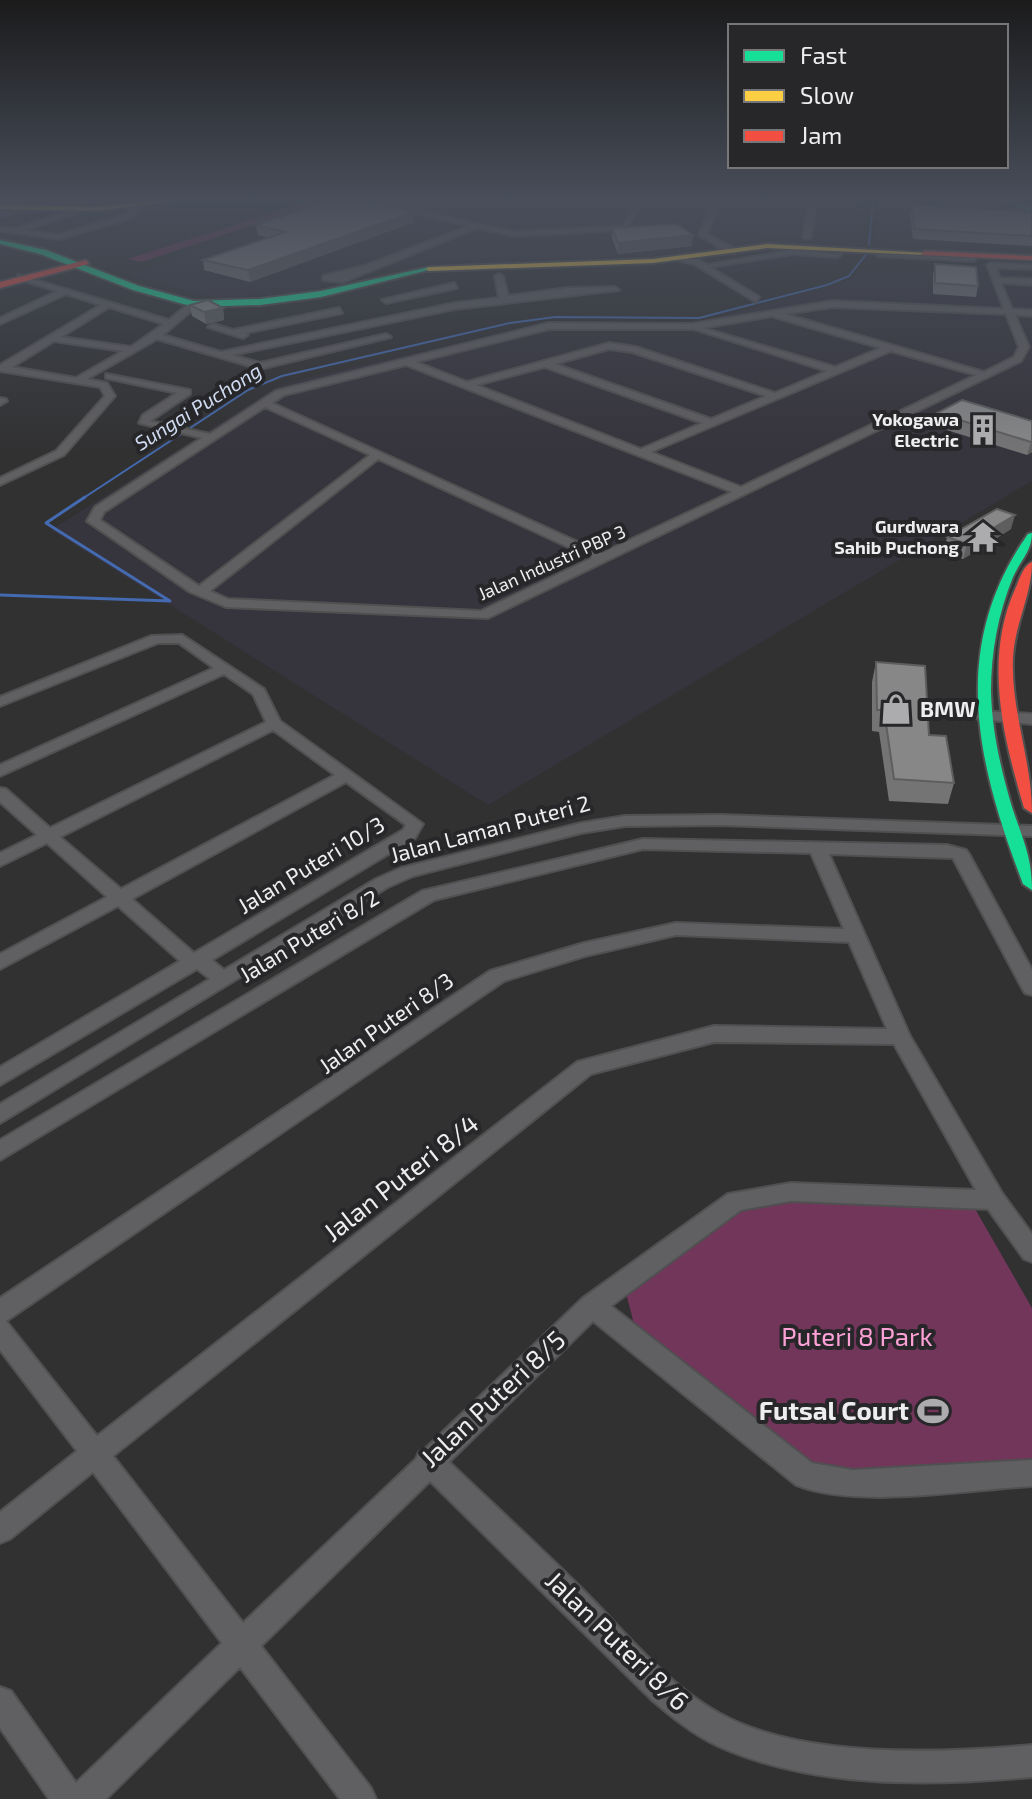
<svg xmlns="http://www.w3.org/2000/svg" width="1032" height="1799" font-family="'Exo 2',sans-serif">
<rect width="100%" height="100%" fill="#313132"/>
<g fill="#36343c">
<path d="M349 201H858L855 240 759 239 652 256 430 263 370 272 342 283 286 293 221 298 199 295 129 275Z"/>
<path d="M879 201H1001L1032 213V248L876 241Z"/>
<path d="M789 255 836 257 838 264 808 262 728 274 713 267Z"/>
<path d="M990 261 1032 263V481L488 805 51 530 281 384 539 324H677L703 321 830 286 852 279 864 269 972 273 973 266Z"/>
</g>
<g fill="#72365b">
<path d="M302 203 314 205 141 262 128 259Z"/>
<path d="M797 1198 974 1207 1032 1308V1462L824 1474 634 1324 626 1293 740 1208Z"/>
</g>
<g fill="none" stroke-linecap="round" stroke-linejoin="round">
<g stroke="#446ab1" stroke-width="2">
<path d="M869 245 873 201"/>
<path d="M82 499 248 390 282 376 510 323 555 317 699 318 827 285 849 276 868 252"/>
</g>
<path stroke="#446ab1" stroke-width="3" d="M0 595 170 601 46 523 85 497"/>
<defs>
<g id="street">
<path d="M360 201H375L514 232 623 226 638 201H645L625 230 514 236 477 228 343 282 323 280V276L364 266 469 226Z"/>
<path d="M705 201H713L719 207 707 234 735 249V253H729L699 235 711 207Z"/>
<path d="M809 201H816L811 237 807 239 803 237Z"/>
<path d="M137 204 144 206 133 218 58 239 0 231V227L15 229 84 207V211L24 230 58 235 127 214Z"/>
<path d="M22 206 25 210 0 217V213Z"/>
<path d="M793 250 841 255 837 257 793 254 710 267 759 297 756 302 694 264 674 259 678 257 699 260 707 265Z"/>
<path d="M969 253H975V261L877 256 881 254 966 258Z"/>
<path d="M991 263 1032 265V269L996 268 1000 278 1032 279V285L1001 283 1012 309 1032 310V316L1015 315 1029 347 1021 361 488 618 226 607 190 592 87 521 95 507 202 438 139 423 143 415 177 393 106 378V374L190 390V394L150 421 210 434 276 391 549 323 691 324 833 301 1004 309 987 265ZM833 307 1006 314 1019 347 1014 357 984 372 785 314ZM773 316 774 317 881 348 835 367 703 328ZM549 329H694L827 371 775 393 636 347 609 343 467 382 416 362ZM609 349 632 352 766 396 711 419 555 364ZM891 351 976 375 741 487 651 452ZM406 365 732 492 602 553 272 403 284 395ZM545 367 702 423 641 449 476 385ZM265 407 370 455 199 586 100 520 104 512ZM378 459 592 558 481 611 228 599 210 591Z"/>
<path d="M499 274 503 276 508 296 568 288 615 287 619 290 455 309 232 355 260 363 386 334 391 337 260 369 157 339 87 379 107 383 115 396 64 455 0 485V478L56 451 105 396 100 387 0 371V365L101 305 66 294 0 324V318L58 291 18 279V275L169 320 191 302H197V306L163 335 221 352 455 303 499 298 495 276ZM109 307 164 324 131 347 61 337ZM54 341 123 351 76 378 12 367Z"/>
<path d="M454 283 457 288 386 303 382 300Z"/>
<path d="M339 308 342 313 245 333 248 335 243 338 208 327 213 324 233 330Z"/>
<path d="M0 398 6 399 7 401 0 405Z"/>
<path d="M182 635 264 689 280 721 423 824 415 838 212 960 224 970 376 879 401 868 581 823 625 816 720 815 1032 826V836L720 825 625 826 581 833 413 876 388 887 0 1123V1104L210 979 197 969 0 1085V1067L180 961 118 906 0 969V954L107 897 47 843 0 866V853L37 835 0 802V788L6 789 50 828 266 722 253 694 224 674 0 776V765L214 668 179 643H158L0 706V697L151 636ZM273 730 335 775 121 889 60 837ZM346 782 406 825 403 830 194 953 132 899Z"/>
<path d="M983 711 1032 714V724L978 719 975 716Z"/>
<path d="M643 839 947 845 966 850 969 854 1032 970V995L1025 993 1022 988 953 858 829 854 910 1036 1002 1193 1032 1234V1262L1024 1259 988 1209 791 1201 741 1210 611 1306 812 1463 853 1470 1032 1460V1486C967 1490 855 1509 796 1485L593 1321 449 1462C493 1504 538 1545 581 1588 629 1635 674 1695 737 1722 819 1758 944 1753 1032 1745V1777C930 1786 814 1789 718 1746 694 1735 673 1718 653 1701L430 1481 261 1646 371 1788 376 1799H340L240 1667 106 1799H49L0 1728V1687L11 1691 76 1783 222 1643 93 1472 10 1539 0 1543V1512L77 1451 0 1350V1298L490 971 584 943 676 923 844 929 811 853 643 849 434 900 0 1160V1140L422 891ZM676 935 849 942 887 1029 714 1026 577 1062 97 1436 6 1321 504 981 585 956ZM714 1042 894 1044 976 1190 791 1183 728 1194 583 1298 426 1448 419 1452 416 1459 243 1623 113 1456 591 1074Z"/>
</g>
<g id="fast">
<path d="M1004 201H1015L1032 208V212Z"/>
<path d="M0 240 46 250 139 286 194 301 260 299 321 291 429 267 433 269 321 297 260 305 194 307 133 290 40 254 0 244Z"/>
<path d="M1032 533C1032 551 1020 561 1013 577 998 614 991 652 991 692 992 731 1001 770 1012 807 1022 838 1032 856 1032 890L1023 884C977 764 948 647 1028 534Z"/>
</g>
<g id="slow">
<path d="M147 201H175L96 211 0 209V205L96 207Z"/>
<path d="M767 244 928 253 924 255 767 248 653 263 429 271 425 269 429 267 653 259Z"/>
</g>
<g id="jam">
<path d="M924 251 1032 256V260L921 255Z"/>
<path d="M86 260 89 264 0 288V282Z"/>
<path d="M1032 562C1032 595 1014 625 1013 659 1011 712 1032 761 1032 813L1024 808C1003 736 983 659 1016 587 1020 578 1023 566 1032 562Z"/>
</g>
</defs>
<use href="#street" stroke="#505051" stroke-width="4"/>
<use href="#fast" stroke="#505051" stroke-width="4"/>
<use href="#slow" stroke="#505051" stroke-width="4"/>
<use href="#jam" stroke="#505051" stroke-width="4"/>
<use href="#street" fill="#605f61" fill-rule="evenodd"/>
<use href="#fast" fill="#16e098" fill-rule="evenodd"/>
<use href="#slow" fill="#ffcf43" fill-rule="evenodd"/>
<use href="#jam" fill="#f24e42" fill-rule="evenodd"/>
<path stroke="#6f6f70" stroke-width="2" d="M1015 201 1032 209"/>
</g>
<g fill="#747475">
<path d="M912 205 1032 212V246L913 239 910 215Z"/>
<path d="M414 212V222L250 282 204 270 203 260 268 238 258 235 256 225Z"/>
<path d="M612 228 692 246 618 254 612 238Z"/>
<path d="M935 264 978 286 976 297 933 294V275Z"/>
<path d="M190 305 223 308 224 320 206 324 192 316Z"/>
<path d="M937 413 1032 421V452L1027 455 934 426Z"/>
<path d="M1011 529 963 559 944 552 947 537Z"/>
<path d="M876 662 929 735 954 783 948 804 889 801 879 732 872 731V682Z"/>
</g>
<g fill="#5e5e5f">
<path d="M414 212V222L250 282 248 270Z"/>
<path d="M693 235 692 246 618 254V243Z"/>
<path d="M223 308 224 320 206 324 204 312Z"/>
<path d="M1032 441V452L1027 455 1031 442Z"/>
<path d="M1015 515 1011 529 963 559 967 544Z"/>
</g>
<g fill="#878788" stroke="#5e5e5f" stroke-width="2">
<path d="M329 201H362L414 212 248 270 203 260 286 232 256 225Z"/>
<path d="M912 205 1032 212V236L915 229Z"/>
<path d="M677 224 693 235 618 243 612 228Z"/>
<path d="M935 264 976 267 978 286 935 283Z"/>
<path d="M208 300 223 308 204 312 190 305Z"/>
<path d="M962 400 1032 421V441L1031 442 937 413Z"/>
<path d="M997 509 1015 515 967 544 947 537Z"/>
<path d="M876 662 925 666 929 735 946 736 954 783 894 779 884 710H877Z"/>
</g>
<linearGradient id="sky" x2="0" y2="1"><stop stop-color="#1b1b1c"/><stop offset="0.44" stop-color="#484e5a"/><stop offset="1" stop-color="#484e5a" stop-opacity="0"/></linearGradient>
<rect width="1032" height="453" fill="url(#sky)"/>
<defs>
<symbol id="building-bare" viewBox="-9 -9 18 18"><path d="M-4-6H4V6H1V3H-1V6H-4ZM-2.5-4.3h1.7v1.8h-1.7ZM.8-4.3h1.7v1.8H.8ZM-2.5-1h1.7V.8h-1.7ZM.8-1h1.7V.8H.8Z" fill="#acabad" stroke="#272629" stroke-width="2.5" paint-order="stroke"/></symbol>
<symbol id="temple-bare" viewBox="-9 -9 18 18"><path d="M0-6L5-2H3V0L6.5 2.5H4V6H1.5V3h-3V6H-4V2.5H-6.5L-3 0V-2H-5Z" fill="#acabad" stroke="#272629" stroke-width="2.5" paint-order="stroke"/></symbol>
<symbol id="shop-bare" viewBox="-9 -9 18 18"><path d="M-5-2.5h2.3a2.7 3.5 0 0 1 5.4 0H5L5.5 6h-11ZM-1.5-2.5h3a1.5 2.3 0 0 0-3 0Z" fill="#acabad" stroke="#272629" stroke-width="2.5" paint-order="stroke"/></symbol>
<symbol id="stadium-bare" viewBox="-9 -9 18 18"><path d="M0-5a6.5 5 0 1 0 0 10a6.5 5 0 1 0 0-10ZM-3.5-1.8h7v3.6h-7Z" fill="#acabad" stroke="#272629" stroke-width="2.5" paint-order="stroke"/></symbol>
</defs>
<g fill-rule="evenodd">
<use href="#building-bare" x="961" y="408" width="44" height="44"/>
<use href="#temple-bare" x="961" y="515" width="44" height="44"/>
<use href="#shop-bare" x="874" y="687" width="44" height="44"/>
<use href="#stadium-bare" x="911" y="1389" width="44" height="44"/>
</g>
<g text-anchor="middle" stroke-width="8" stroke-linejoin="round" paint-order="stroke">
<g font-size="18" font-weight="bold" fill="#eeedef" stroke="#272629" text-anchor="end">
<text x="959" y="426">Yokogawa<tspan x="959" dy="21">Electric</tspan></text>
<text x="959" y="533">Gurdwara<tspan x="959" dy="21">Sahib Puchong</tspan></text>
</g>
<g font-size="18" fill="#eeedef" stroke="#272629">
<text transform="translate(552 563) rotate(-24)" y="6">Jalan Industri PBP 3</text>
</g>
<g font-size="20" font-style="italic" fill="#cfdbf0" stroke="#272629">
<text transform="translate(198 407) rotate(-32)" y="7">Sungai Puchong</text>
</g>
<g font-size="22" font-weight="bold" fill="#eeedef" stroke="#272629" text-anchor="start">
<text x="920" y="717">BMW</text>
</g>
<g font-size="22" fill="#eeedef" stroke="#272629">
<text transform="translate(490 829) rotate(-15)" y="8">Jalan Laman Puteri 2</text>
<text transform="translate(311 865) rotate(-31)" y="8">Jalan Puteri 10/3</text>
<text transform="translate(309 936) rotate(-31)" y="8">Jalan Puteri 8/2</text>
<text transform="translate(386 1023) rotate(-35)" y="8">Jalan Puteri 8/3</text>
</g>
<g font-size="26" fill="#eeedef" stroke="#272629">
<text transform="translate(401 1178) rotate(-38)" y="9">Jalan Puteri 8/4</text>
<text transform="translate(493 1399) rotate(-43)" y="9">Jalan Puteri 8/5</text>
<text transform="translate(617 1641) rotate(44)" y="9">Jalan Puteri 8/6</text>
</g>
<g font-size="26" fill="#fea1d6" stroke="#272629">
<text x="857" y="1346">Puteri 8 Park</text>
</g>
<g font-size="26" font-weight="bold" fill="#eeedef" stroke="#272629" text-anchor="end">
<text x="909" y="1420">Futsal Court</text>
</g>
</g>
<rect x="728" y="24" width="280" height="144" fill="#272629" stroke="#777678" stroke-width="2"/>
<rect x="744" y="50" width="40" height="12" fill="#16e098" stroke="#777678" stroke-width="2"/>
<text x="800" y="64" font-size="24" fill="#eeedef">Fast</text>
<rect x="744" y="90" width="40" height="12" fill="#ffcf43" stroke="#777678" stroke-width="2"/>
<text x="800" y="104" font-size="24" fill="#eeedef">Slow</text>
<rect x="744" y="130" width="40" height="12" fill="#f24e42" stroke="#777678" stroke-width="2"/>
<text x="800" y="144" font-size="24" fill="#eeedef">Jam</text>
</svg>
